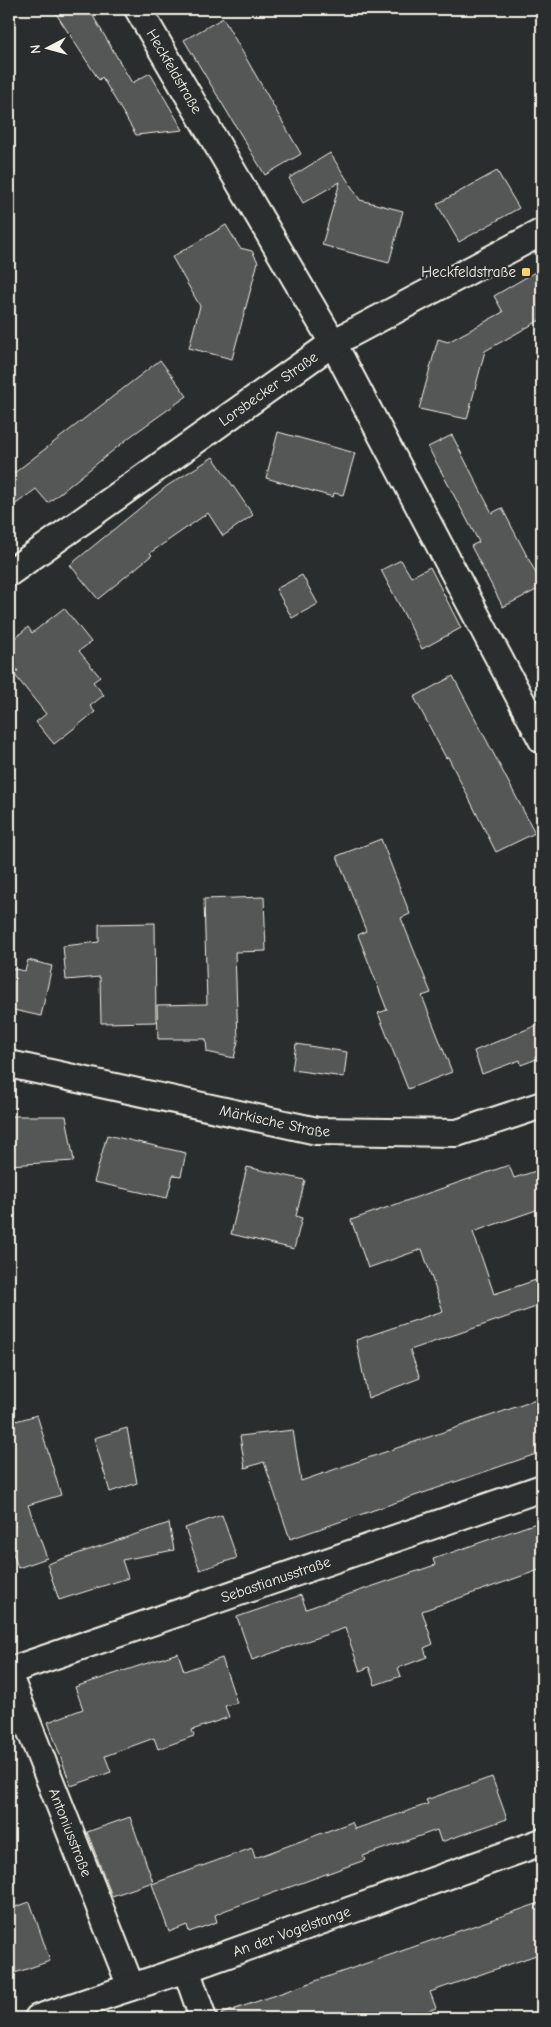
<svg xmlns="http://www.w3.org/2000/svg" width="551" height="2027" font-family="'Comic Neue',sans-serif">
<rect width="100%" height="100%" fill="#2a2d2e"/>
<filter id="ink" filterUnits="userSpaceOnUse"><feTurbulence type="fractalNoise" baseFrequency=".02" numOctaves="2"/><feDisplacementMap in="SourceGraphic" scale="10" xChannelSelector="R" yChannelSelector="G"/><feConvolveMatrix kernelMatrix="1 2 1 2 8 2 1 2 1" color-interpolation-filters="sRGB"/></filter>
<g filter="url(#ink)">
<g fill="#555756" stroke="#f4f1e8">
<path d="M53 9H89L132 83 150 73 183 130 136 135 102 77 99 80Z"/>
<path d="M223 18 301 154 265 175 184 40Z"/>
<path d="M330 153 360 200 403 211 389 263 322 245 340 182 303 203 289 178Z"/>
<path d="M497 171 519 208 459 242 437 204Z"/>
<path d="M226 225 240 248 252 251 258 262 232 359 189 348 200 306 172 257Z"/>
<path d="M542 268V319L485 351 467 419 419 409 438 339 448 342 503 312 494 296Z"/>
<path d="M160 360 187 396 131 436 48 503 36 489 9 509V477Z"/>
<path d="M278 432 355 453 343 495 334 493 333 497 266 478Z"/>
<path d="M452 435 492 513 502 508 542 585V587L503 607 471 546 479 542 428 447Z"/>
<path d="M213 457 253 515 223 536 208 513 150 553 152 555 98 599 70 565 167 486Z"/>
<path d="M401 560 411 577 430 567 461 628 422 649 381 570Z"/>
<path d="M302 575 318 604 292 618 276 589Z"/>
<path d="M64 608 91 642 79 651 100 677 93 682 104 695 90 706 95 712 54 744 36 722 46 714 14 674 18 671 9 660V643L28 627 32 633Z"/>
<path d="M453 676 535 833 496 852 448 757 446 758 414 697Z"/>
<path d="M381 839 410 914 401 918 431 993 422 996 452 1072 408 1089 378 1013 387 1010 358 935 366 931 337 856Z"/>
<path d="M264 897 266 951 235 952 238 1041 234 1058 207 1052 206 1039H158L157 1005 207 1004 204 899Z"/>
<path d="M155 923 156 1022 101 1023 100 977 66 980 63 946 99 942V924Z"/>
<path d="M28 960 52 966 41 1016 9 1009V968L25 971Z"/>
<path d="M542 1023V1057L521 1065 520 1060 482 1074 474 1051Z"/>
<path d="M296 1044 347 1052 344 1077 292 1070Z"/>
<path d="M9 1116H66L74 1161 9 1165Z"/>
<path d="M107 1135 186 1153 181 1176 173 1175 167 1198 94 1182Z"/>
<path d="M509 1165 514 1178 542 1169V1208L473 1232 494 1294 542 1278V1305L410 1350 420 1378 368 1398 356 1340 443 1311 422 1249 368 1268 351 1220Z"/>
<path d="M247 1167 305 1180 296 1216 302 1218 294 1249 231 1234Z"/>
<path d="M542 1398V1452L290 1539 264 1462 245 1468 240 1436 293 1430 301 1481Z"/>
<path d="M37 1415 61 1495 28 1505 47 1558 18 1568 9 1541V1423Z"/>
<path d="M127 1428 137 1483 110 1492 94 1438Z"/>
<path d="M222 1515 237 1558 200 1570 185 1528Z"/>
<path d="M542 1521V1569L422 1611 433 1644 424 1648 427 1657 398 1668 401 1676 375 1685 369 1667 360 1671 345 1628 252 1660 237 1617 301 1595 306 1609 435 1565 433 1559Z"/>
<path d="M169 1523 174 1550 122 1560 128 1578 59 1600 47 1564Z"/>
<path d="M178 1653 184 1671 222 1658 237 1703 225 1706 229 1717 192 1730 194 1736 158 1749 154 1738 105 1756 111 1772 71 1786 48 1722 83 1709 75 1687Z"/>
<path d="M492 1777 507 1819 441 1842 437 1830 363 1856 365 1860 226 1910 215 1915 217 1922 189 1932 187 1925 169 1932 152 1884 252 1848 255 1858 352 1822 355 1829 428 1804 426 1800Z"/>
<path d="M130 1817 153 1882 112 1896 87 1832Z"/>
<path d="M30 1902 50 1961 9 1975V1909Z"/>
<path d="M542 1902V1953L430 1992 436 2008 412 2017 411 2011 393 2018H222L221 2014Z"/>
</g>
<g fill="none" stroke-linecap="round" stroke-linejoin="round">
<defs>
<g id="minor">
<path id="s1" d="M138 9 333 343 542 740"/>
<path id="s2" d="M9 573 333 343 542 232"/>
<path id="s3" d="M9 1064 317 1131 457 1133 542 1105"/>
<path id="s4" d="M9 1671 542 1488"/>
<path id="s5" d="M9 1676 131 1987"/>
<path d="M186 1969 203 2018"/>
<path id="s6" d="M38 2018 186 1969 542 1842"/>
</g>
</defs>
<use href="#minor" stroke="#f4f1e8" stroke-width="30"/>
<use href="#minor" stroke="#2a2d2e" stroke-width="26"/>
</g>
</g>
<rect fill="#ffd166" stroke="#2a2d2e" stroke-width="2" x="521" y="267" width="10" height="10" rx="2.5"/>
<g text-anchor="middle" stroke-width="5" stroke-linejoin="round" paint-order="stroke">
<g font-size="15" fill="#f4f1e8" stroke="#2a2d2e">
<text dy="5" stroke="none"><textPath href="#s1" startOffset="72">Heckfeldstraße</textPath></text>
<text dy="5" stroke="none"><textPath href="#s2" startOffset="318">Lorsbecker Straße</textPath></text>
<text dy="5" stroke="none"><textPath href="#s3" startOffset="272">Märkische Straße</textPath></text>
<text dy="5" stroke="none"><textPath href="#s4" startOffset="282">Sebastianusstraße</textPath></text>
<text dy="5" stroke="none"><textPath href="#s5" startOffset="168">Antoniusstraße</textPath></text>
<text dy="5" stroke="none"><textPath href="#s6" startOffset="268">An der Vogelstange</textPath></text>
</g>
<g font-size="15" fill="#f4f1e8" stroke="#2a2d2e" text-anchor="end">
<text x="516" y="277">Heckfeldstraße</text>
</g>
</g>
<rect width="551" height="2027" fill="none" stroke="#2a2d2e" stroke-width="30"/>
<rect x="15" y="15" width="521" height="1997" fill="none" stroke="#f4f1e8" stroke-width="2" filter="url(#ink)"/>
<g transform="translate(48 48) rotate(264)" stroke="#2a2d2e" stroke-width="4" paint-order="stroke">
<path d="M0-4L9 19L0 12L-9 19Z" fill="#f4f1e8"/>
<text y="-8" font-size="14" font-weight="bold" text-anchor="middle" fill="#f4f1e8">N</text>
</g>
</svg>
